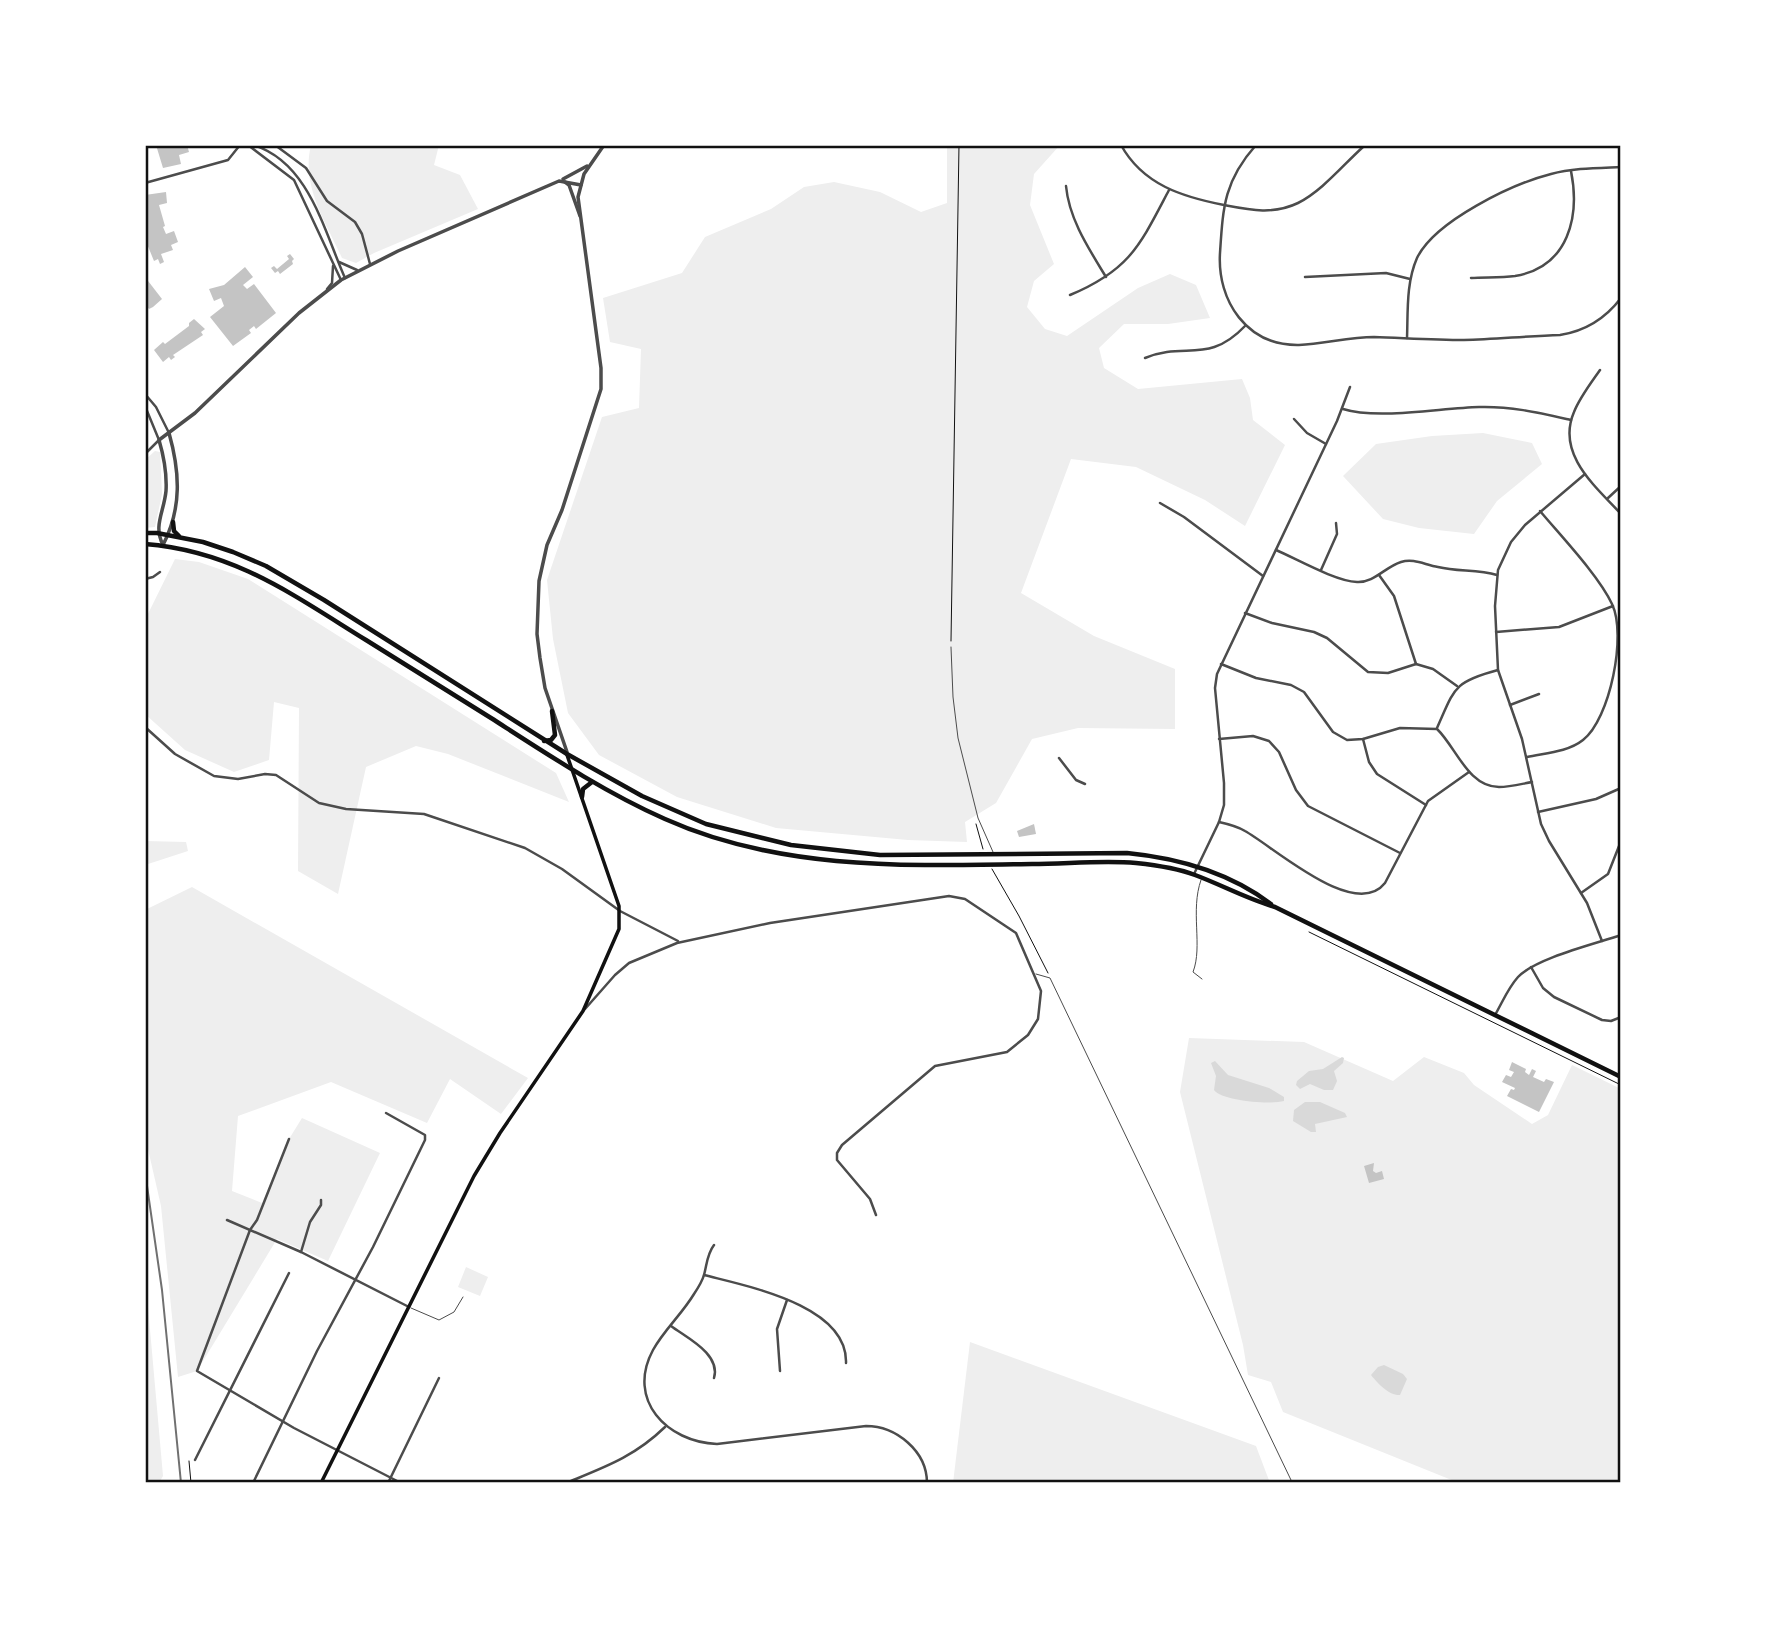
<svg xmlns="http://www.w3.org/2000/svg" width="1766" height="1628" font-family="Roboto,sans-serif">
<rect width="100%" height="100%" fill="#fff"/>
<g fill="#eee">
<path d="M311 145H439L434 165 460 175 478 209 374 253 356 263 342 258C325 221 301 186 311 145Z"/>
<path d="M947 145H1060L1034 174 1030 205 1054 264 1034 281 1027 307 1045 329 1067 336 1138 288 1170 274 1196 285 1210 318 1168 324H1124L1099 348 1104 368 1138 389 1242 379 1250 398 1253 420 1285 445 1245 526 1205 500 1136 467 1071 459 1021 593 1094 636 1175 669V729L1078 728 1032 739 996 803 965 822 967 842 908 840 776 828 677 797 599 755 568 713 553 639 547 580 602 417 639 408 641 349 610 342 603 298 682 273 705 237 771 209 804 187 834 182 880 192 921 212 947 203Z"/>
<path d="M1483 433 1532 443 1542 464 1497 501 1474 534 1419 528 1383 519 1343 476 1376 444 1432 436Z"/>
<path d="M155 451 160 452 162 494 155 527 145 528V460Z"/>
<path d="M175 559 199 562 248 579 556 773 569 802 448 754 416 746 366 767 338 894 298 871 299 708 274 702 269 760 234 772 185 750 145 714V620Z"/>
<path d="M145 841 186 842 188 851 145 865Z"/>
<path d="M192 887 528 1078 501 1114 450 1079 427 1123 331 1082 238 1116 232 1191 262 1203 289 1139 302 1118 380 1153 328 1261 277 1239 197 1371 178 1377 161 1206 145 1136V910Z"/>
<path d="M1189 1038 1304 1042 1393 1081 1424 1057 1464 1073 1474 1085 1532 1124 1548 1115 1572 1065 1621 1089V1483H1459L1283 1412 1271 1382 1248 1375 1243 1345 1180 1092Z"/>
<path d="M466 1267 488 1277 480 1296 458 1287Z"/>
<path d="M145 1297 148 1307 163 1476 160 1481 154 1482 145 1478Z"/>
<path d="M970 1342 1256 1446 1270 1483H953Z"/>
</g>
<g fill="#d9d9d9">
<path d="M1342 1057 1344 1058 1343 1063 1334 1071 1337 1081 1333 1090H1324L1310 1084 1300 1089 1296 1085 1297 1081 1309 1071 1323 1069Z"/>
<path d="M1215 1061 1228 1075 1269 1088 1284 1097V1101C1271 1105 1222 1101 1214 1090L1216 1076 1211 1063Z"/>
<path d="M1305 1102H1320L1345 1113 1347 1117 1315 1124 1316 1132H1311L1293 1121 1294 1110Z"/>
<path d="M1384 1365 1403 1374 1407 1379 1400 1395C1390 1396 1378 1384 1371 1375L1378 1367Z"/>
</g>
<g fill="#c4c4c4">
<path d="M156 145H187L189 152 179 155 181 164 163 168Z"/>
<path d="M166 192 167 203 159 205 165 226 163 227 166 234 174 231 178 242 171 245 173 250 161 254 164 262 160 264 158 259 154 261 145 239V195Z"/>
<path d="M290 254 294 259 292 261 293 264 280 274 278 271 275 273 271 268 274 266 277 269 289 259 287 256Z"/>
<path d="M245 267 253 277 243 285 247 289 254 284 276 313 256 329 254 326 249 330 251 333 233 346 210 317 224 306 221 298 214 301 209 289 224 285Z"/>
<path d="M145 277 162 299 153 307 149 309 145 304Z"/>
<path d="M194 319 205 329 201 332 203 335 173 355 175 357 171 360 169 357 163 362 154 350 163 342 165 344 189 326V323Z"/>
<path d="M1034 824 1036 834 1019 837 1017 831Z"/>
<path d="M1512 1062 1526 1069 1525 1072 1529 1075 1532 1069 1536 1071 1533 1077 1544 1082 1546 1079 1554 1082 1539 1112 1507 1096 1511 1089 1514 1090 1515 1088 1502 1082 1506 1075 1511 1077 1514 1072 1509 1070Z"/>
<path d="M1374 1163 1373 1171 1376 1173 1382 1171 1384 1179 1369 1183 1364 1166Z"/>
</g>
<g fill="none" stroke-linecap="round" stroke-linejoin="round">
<g stroke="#111" stroke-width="1">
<path d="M951 641 959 145"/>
<path d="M976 824 983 849"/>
<path d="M992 869 1019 916 1048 973"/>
<path d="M1309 932 1621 1085"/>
<path d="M189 1461 191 1483"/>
</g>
<g stroke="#4c4c4c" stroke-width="1">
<path d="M951 647 953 697 958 738 978 818 993 852"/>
<path d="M1201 880C1190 911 1203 946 1193 972L1202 979"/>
<path d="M1036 974 1050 978 1291 1480"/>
<path d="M411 1308 439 1320 454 1312 463 1297"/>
</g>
<g stroke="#4c4c4c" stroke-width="2.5">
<path d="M248 145 294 180 341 280"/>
<path d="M253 145C309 162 324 231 345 278"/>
<path d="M275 145 306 168 327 201 355 222 362 234 370 264"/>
<path d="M1121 145C1143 185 1183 197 1224 205 1250 210 1273 215 1298 203 1322 191 1343 165 1363 147"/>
<path d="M1256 145C1224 181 1223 207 1220 253 1217 301 1247 346 1299 345 1324 344 1349 337 1374 337 1404 338 1434 340 1464 340 1496 339 1528 336 1560 335 1586 331 1605 319 1621 298"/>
<path d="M145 183 228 160 240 145"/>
<path d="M1066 186C1069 219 1089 249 1106 277"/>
<path d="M339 262 357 270"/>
<path d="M1305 277 1386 273 1410 279"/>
<path d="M1471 278C1485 277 1500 278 1515 276 1569 267 1580 216 1571 171"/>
<path d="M327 289 332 283 333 266"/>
<path d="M1070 295C1130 270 1140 245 1169 190"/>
<path d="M1407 338C1408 312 1406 283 1417 258 1435 221 1512 184 1551 174 1573 168 1598 168 1621 167"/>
<path d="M1145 358C1185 341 1208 365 1245 326"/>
<path d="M1600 370C1591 383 1580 397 1574 412 1556 454 1595 486 1621 514"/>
<path d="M145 394 156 407 169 433"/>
<path d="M145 406 159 440 145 454"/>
<path d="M1343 409C1378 420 1440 408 1479 407 1511 406 1540 413 1571 420"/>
<path d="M1294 419 1307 433 1326 444"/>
<path d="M1585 474 1525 525 1511 542 1498 570 1495 606 1498 670 1522 739 1541 824 1549 841 1587 903 1602 941"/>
<path d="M1608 498 1621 486"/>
<path d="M1160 503 1184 517 1263 576"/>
<path d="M1276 550C1297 559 1335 581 1357 582 1374 583 1385 567 1401 562 1414 558 1425 565 1438 567 1458 572 1477 569 1497 575"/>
<path d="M1321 570 1337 534 1336 523"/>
<path d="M1379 575 1394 596 1416 664"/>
<path d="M145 579 153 577 160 572"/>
<path d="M1245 613 1272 623 1314 632 1327 638 1368 672 1388 673 1416 664 1433 669 1457 686"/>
<path d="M1496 632 1559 627 1613 606"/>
<path d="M1221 664 1256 678 1291 685 1304 692 1333 732 1347 740 1363 739 1400 728 1437 729C1456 747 1468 787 1499 787 1510 787 1521 784 1532 782"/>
<path d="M1510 705 1539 694"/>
<path d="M145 727 175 754 214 776 238 779 265 774 276 775 319 803 346 809 424 814 525 848 562 869 620 911 678 941"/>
<path d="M1437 728C1455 688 1453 682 1498 670"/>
<path d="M1219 739 1253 736 1269 741 1279 752 1296 790 1308 806 1400 853"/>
<path d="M1363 739 1369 762 1377 774 1426 805"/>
<path d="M1527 757C1545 753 1568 752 1583 740 1610 719 1627 635 1612 604 1599 576 1561 536 1540 511"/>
<path d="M1059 758 1076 780 1085 784"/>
<path d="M1538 812 1596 799 1621 788"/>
<path d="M1219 822C1228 824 1237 826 1245 831 1274 847 1355 921 1385 883L1428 801 1469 772"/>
<path d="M1194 874 1219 822 1224 805V783L1215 688 1217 674 1337 421 1350 387"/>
<path d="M1581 893 1608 874 1621 841"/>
<path d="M1531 967 1543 988 1554 997 1602 1020 1611 1021 1621 1017"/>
<path d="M585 1009 615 975 629 963 677 943 770 923 949 896 965 899 1016 933 1041 991 1038 1019 1028 1035 1007 1052 935 1066 842 1145 837 1153V1160L870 1199 876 1215"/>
<path d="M1495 1015C1502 1003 1508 988 1518 977 1536 958 1595 944 1621 935"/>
<path d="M289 1139 257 1220 250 1230 197 1371 294 1428 401 1483"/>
<path d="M227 1220 301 1252 409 1307"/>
<path d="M714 1245C707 1254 707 1264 704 1275 702 1282 698 1288 694 1294 682 1314 664 1330 653 1350 626 1400 667 1442 717 1444L866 1426C896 1426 927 1451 927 1483"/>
<path d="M301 1252 310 1222 321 1205V1200"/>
<path d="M704 1275C746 1286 848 1305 846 1363"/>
<path d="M671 1326C687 1338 721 1354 714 1378"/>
<path d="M780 1371 777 1329 787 1300"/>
<path d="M195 1460 289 1273"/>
<path d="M253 1483 317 1351 373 1247 425 1140V1135L386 1113"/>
<path d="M388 1483 439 1378"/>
<path d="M476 1483H480"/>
<path d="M566 1483C605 1467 634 1457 665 1427"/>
</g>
<g stroke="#4c4c4c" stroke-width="3.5">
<path d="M563 179 587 166"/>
<path d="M565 182 569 185 580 216"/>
<path d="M163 545C153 526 164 512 166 491 167 474 164 457 159 440L195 413 299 313 341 280 398 251 559 181 581 185"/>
<path d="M163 545C182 508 180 472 169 433"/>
<path d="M567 752 545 688 540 658 537 634 539 581 547 545 562 510 601 389V368L578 197 584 174 604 145"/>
</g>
<path stroke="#111" stroke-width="3.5" d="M321 1483 474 1176 500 1133 583 1011 619 929V906L567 755"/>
<g stroke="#111" stroke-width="4.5">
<path d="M173 522 174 531 179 536"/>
<path d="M145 533H157L203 542 233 552 266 566 324 600 567 754 642 796 706 824 791 845 880 855 1127 853C1178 858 1230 873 1271 904"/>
<path d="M145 544C234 551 293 595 366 640 408 666 450 692 491 718 547 754 604 792 665 819 781 871 908 866 1032 864 1066 864 1102 860 1136 863 1155 865 1177 868 1195 875 1222 885 1247 899 1275 907L1621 1077"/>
<path d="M544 741 551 740 555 735 552 711"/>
<path d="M582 797 583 789 592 782"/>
</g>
<path stroke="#707070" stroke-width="2" d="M145 1172 162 1290 181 1483"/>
</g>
<rect width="1766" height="1628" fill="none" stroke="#ffffff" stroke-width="294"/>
<rect x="147" y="147" width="1472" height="1334" fill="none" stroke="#111" stroke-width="2.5"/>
</svg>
